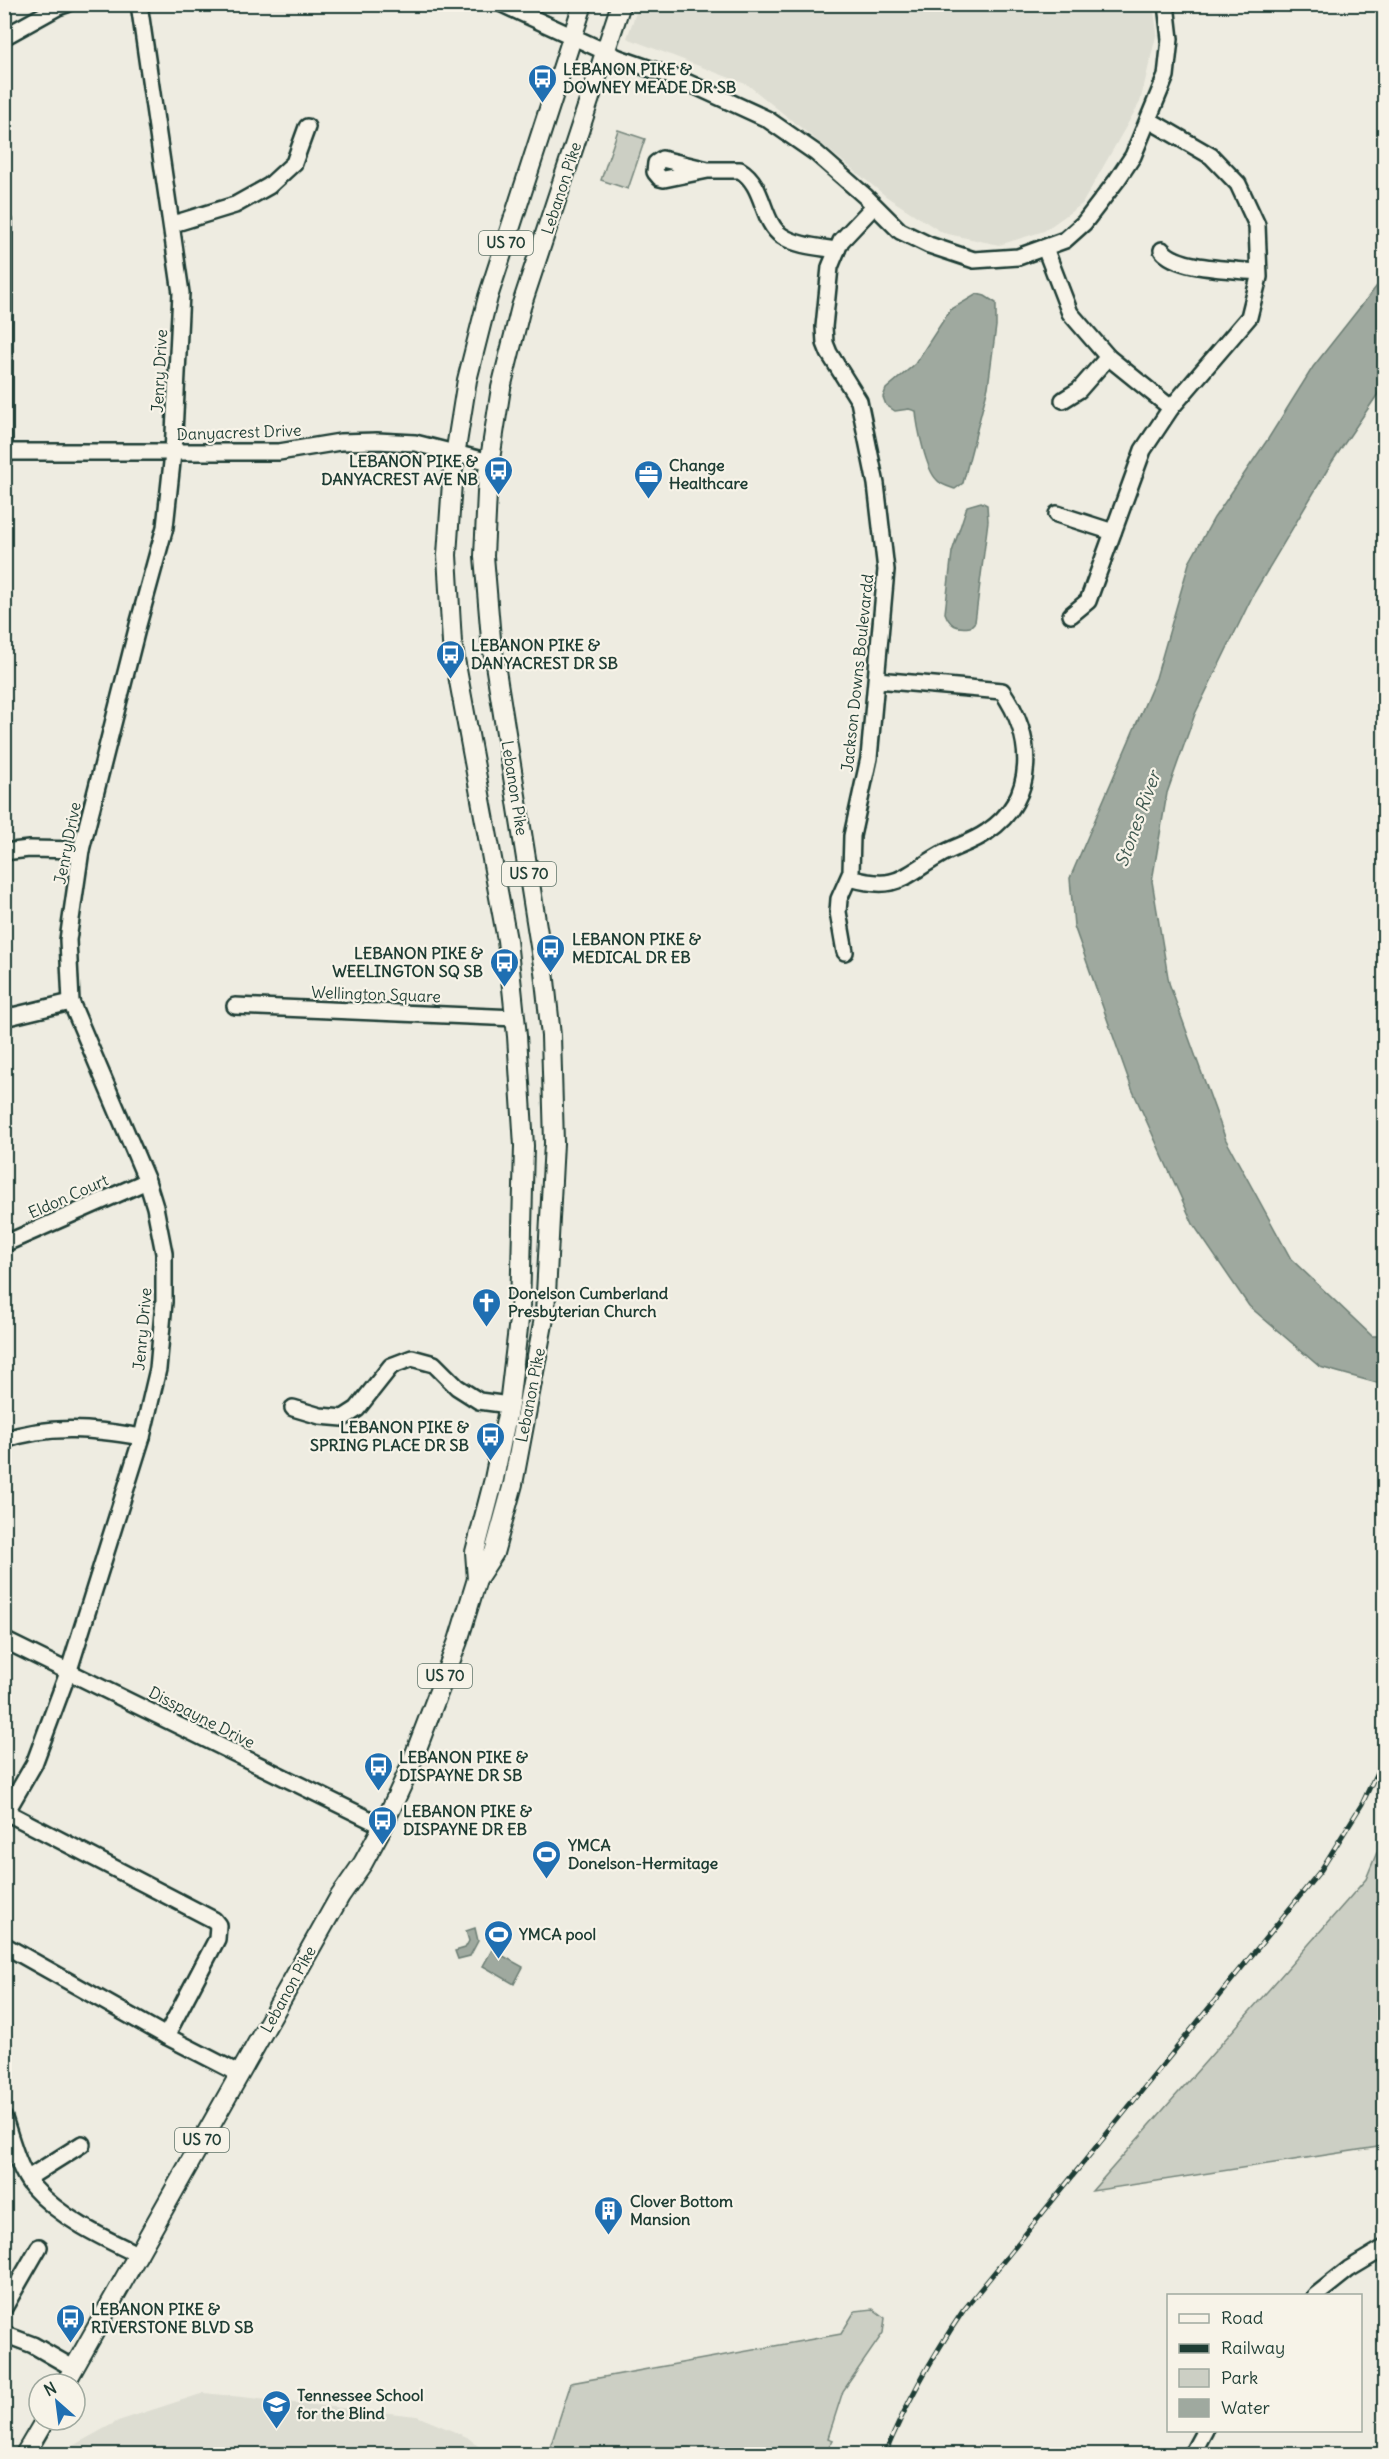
<svg xmlns="http://www.w3.org/2000/svg" width="1389" height="2459" font-family="Delius,sans-serif">
<rect width="100%" height="100%" fill="#eeece1"/>
<filter id="ink" filterUnits="userSpaceOnUse"><feTurbulence type="fractalNoise" baseFrequency=".0167" numOctaves="2"/><feDisplacementMap in="SourceGraphic" scale="12" xChannelSelector="R" yChannelSelector="G"/><feConvolveMatrix kernelMatrix="1 2 1 2 8 2 1 2 1" color-interpolation-filters="sRGB"/></filter>
<g filter="url(#ink)">
<g fill="#ddddd2">
<path d="M639 4 1153 5 1157 32 1140 102 1082 204 1044 231 999 245 943 233 887 197 748 85 627 38Z"/>
<path d="M204 2393 417 2416 467 2437 488 2454H58L118 2421Z"/>
</g>
<g fill="#cccfc4" stroke="#76867c" stroke-width="1.5">
<path d="M618 130 645 139 628 189 601 180Z"/>
<path d="M1384 1835V2146L1092 2191 1366 1879Z"/>
<path d="M873 2309 885 2318 883 2333 843 2391 828 2438 833 2440 825 2454H548L571 2383 841 2334 855 2311Z"/>
</g>
<g fill="#9fa99f" stroke="#6c7e74" stroke-width="1.5">
<path d="M1384 277V385L1332 462 1254 593 1195 714 1167 793 1152 881 1169 983 1226 1140 1291 1259 1372 1336H1384V1385L1320 1367 1249 1306 1193 1224 1132 1089 1074 926 1070 878 1156 678 1189 563 1214 518 1268 439 1313 367Z"/>
<path d="M977 294 985 296 996 303V326L988 387 963 483 955 489C949 487 941 485 937 480 926 470 917 426 916 411L909 409 895 411 886 405 883 397 886 389 915 364 950 310Z"/>
<path d="M981 502 987 505 988 521 975 622 970 627C957 629 950 626 945 613L952 552 967 506Z"/>
<path d="M475 1928 478 1941 470 1956 458 1959 455 1951 465 1948 469 1941 466 1931Z"/>
<path d="M493 1948 496 1950V1952L523 1967 514 1984 483 1966Z"/>
</g>
<g fill="none" stroke-linecap="round" stroke-linejoin="round">
<defs>
<g id="minor">
<path d="M502 4 619 58 682 80 767 119 816 153 866 197 900 231 929 245 974 260 1018 257 1065 240 1084 223 1117 180 1133 156 1166 76 1170 39 1166 4"/>
<path d="M4 37 58 7 67 4"/>
<path d="M708 170 664 179 660 178 655 172 656 163 662 159 708 170H740C765 185 761 222 782 236 797 246 819 247 837 250"/>
<path d="M4 223V460"/>
<path d="M173 224 235 205 269 186 294 163 307 127"/>
<path d="M1045 248 1070 313 1108 357 1171 408"/>
<path d="M1162 250C1177 270 1234 269 1258 272"/>
<path d="M1063 400 1079 390 1108 357"/>
<path d="M4 452H279L340 442 377 441 415 443 490 462"/>
<path d="M1057 514 1113 532"/>
<path d="M1071 615 1088 601 1143 450 1171 408 1249 317 1259 277 1257 225 1238 184 1211 156 1149 120"/>
<path d="M4 852 29 849 81 850"/>
<path d="M850 878C898 892 903 876 942 854 957 846 973 842 987 832 1038 798 1034 736 1002 691L877 680"/>
<path d="M845 952 838 912 839 899 851 872 852 836 869 758 886 570 876 484 859 401 829 353 825 343 824 327 830 267 837 250 841 241 874 206"/>
<path d="M235 1006 516 1018"/>
<path d="M4 1018 71 1002"/>
<path d="M4 1244 147 1181"/>
<path d="M293 1408 320 1416 343 1418 357 1409 391 1366 412 1358 434 1364 457 1387 479 1401 509 1405"/>
<path d="M4 1440C50 1424 95 1429 142 1437"/>
<path d="M4 1640 383 1826"/>
<path d="M4 1811 214 1920 218 1925 217 1939 166 2036"/>
<path d="M4 1816 34 1764 69 1670 142 1437 158 1369 164 1302V1253L155 1207 147 1181 71 1002 68 940 81 850 138 625 165 527 173 453 181 293 139 4"/>
<path d="M4 1945 166 2036 240 2074"/>
<path d="M4 2118C11 2139 19 2171 33 2187 60 2218 103 2238 139 2255"/>
<path d="M28 2178 82 2144"/>
<path d="M1315 2296 1349 2269 1384 2248"/>
<path d="M4 2308 39 2247"/>
<path d="M4 2334 33 2345 73 2368"/>
<path d="M1192 2454 1205 2430"/>
</g>
<g id="major">
<path d="M477 1579 475 1552 494 1479 509 1405 520 1311 524 1146 517 1036 507 940 452 643 447 555 453 468 467 380 488 297 583 4"/>
<path d="M65 2384 340 1896 363 1863 383 1826 408 1772 458 1641 477 1579 494 1553 513 1484 545 1313 554 1143 551 1036 544 971 491 639 484 556 488 472 501 388 521 307 621 4"/>
<path d="M25 2454 45 2420"/>
</g>
</defs>
<use href="#minor" stroke="#1f3d34" stroke-width="20"/>
<use href="#major" stroke="#1f3d34" stroke-width="22"/>
<use href="#minor" stroke="#f7f3e8" stroke-width="15"/>
<use href="#major" stroke="#f7f3e8" stroke-width="18"/>
<defs>
<path id="rail" d="M885 2454C906 2403 932 2357 963 2311L1321 1870 1362 1804 1384 1757"/>
</defs>
<use href="#rail" stroke="#1f3d34" stroke-width="5"/>
<use href="#rail" stroke="#f7f3e8" stroke-width="3" stroke-dasharray="9" stroke-linecap="butt"/>
</g>
</g>
<defs>
<symbol id="bus-pin" viewBox="-11 -11 22 30"><path d="M0 17L-7.5 6A9.5 9.5 0 1 1 7.5 6Z" fill="#1f6fb2" stroke="#f7f3e8"/><path d="M-5-6H5V4H4V6H2V4H-2V6H-4V4H-5ZM-3.5-4V0h7V-4ZM-3.5 1.2v1.5H-2V1.2ZM2 1.2v1.5H3.5V1.2Z" fill="#fff"/></symbol>
<symbol id="office-pin" viewBox="-11 -11 22 30"><path d="M0 17L-7.5 6A9.5 9.5 0 1 1 7.5 6Z" fill="#1f6fb2" stroke="#f7f3e8"/><path d="M-6-3h4V-5.5h4V-3h4V5H-6ZM-1-4.5V-3h2v-1.5ZM-6 0V1H6V0Z" fill="#fff"/></symbol>
<symbol id="church-pin" viewBox="-11 -11 22 30"><path d="M0 17L-7.5 6A9.5 9.5 0 1 1 7.5 6Z" fill="#1f6fb2" stroke="#f7f3e8"/><path d="M-1.2-6h2.4v3.5h3.3v2.4h-3.3V6h-2.4V-.1h-3.3v-2.4h3.3Z" fill="#fff"/></symbol>
<symbol id="stadium-pin" viewBox="-11 -11 22 30"><path d="M0 17L-7.5 6A9.5 9.5 0 1 1 7.5 6Z" fill="#1f6fb2" stroke="#f7f3e8"/><path d="M0-5a6.5 5 0 1 0 0 10a6.5 5 0 1 0 0-10ZM-3.5-1.8h7v3.6h-7Z" fill="#fff"/></symbol>
<symbol id="building-pin" viewBox="-11 -11 22 30"><path d="M0 17L-7.5 6A9.5 9.5 0 1 1 7.5 6Z" fill="#1f6fb2" stroke="#f7f3e8"/><path d="M-4-6H4V6H1V3H-1V6H-4ZM-2.5-4.3h1.7v1.8h-1.7ZM.8-4.3h1.7v1.8H.8ZM-2.5-1h1.7V.8h-1.7ZM.8-1h1.7V.8H.8Z" fill="#fff"/></symbol>
<symbol id="school-pin" viewBox="-11 -11 22 30"><path d="M0 17L-7.5 6A9.5 9.5 0 1 1 7.5 6Z" fill="#1f6fb2" stroke="#f7f3e8"/><path d="M0-5L7-2L0 1L-7-2ZM-4 1L0 2.5L4 1V4Q0 6-4 4Z" fill="#fff"/></symbol>
</defs>
<g fill-rule="evenodd">
<use href="#bus-pin" x="526" y="62" width="33" height="45"/>
<use href="#bus-pin" x="482" y="454" width="33" height="45"/>
<use href="#office-pin" x="632" y="458" width="33" height="45"/>
<use href="#bus-pin" x="434" y="638" width="33" height="45"/>
<use href="#bus-pin" x="534" y="932" width="33" height="45"/>
<use href="#bus-pin" x="488" y="946" width="33" height="45"/>
<use href="#church-pin" x="470" y="1286" width="33" height="45"/>
<use href="#bus-pin" x="474" y="1420" width="33" height="45"/>
<use href="#bus-pin" x="362" y="1750" width="33" height="45"/>
<use href="#bus-pin" x="366" y="1804" width="33" height="45"/>
<use href="#stadium-pin" x="530" y="1838" width="33" height="45"/>
<use href="#stadium-pin" x="482" y="1918" width="33" height="45"/>
<use href="#building-pin" x="592" y="2194" width="33" height="45"/>
<use href="#bus-pin" x="54" y="2302" width="33" height="45"/>
<use href="#school-pin" x="260" y="2388" width="33" height="45"/>
</g>
<g text-anchor="middle" stroke-width="4.5" stroke-linejoin="round" paint-order="stroke">
<g fill="#f7f3e8" stroke="#60746a" stroke-width="1.5">
<rect x="479" y="231" width="54" height="24" rx="4.5"/>
<rect x="502" y="862" width="54" height="24" rx="4.5"/>
<rect x="418" y="1664" width="54" height="24" rx="4.5"/>
<rect x="175" y="2128" width="54" height="24" rx="4.5"/>
</g>
<g font-size="15" font-weight="bold" fill="#1f3d34">
<text x="506" y="248">US 70</text>
<text x="529" y="879">US 70</text>
<text x="445" y="1681">US 70</text>
<text x="202" y="2145">US 70</text>
</g>
<g font-size="16" font-weight="bold" fill="#1f3d34" stroke="#f7f3e8" text-anchor="start">
<text x="563" y="75">LEBANON PIKE &amp;<tspan x="563" dy="18">DOWNEY MEADE DR SB</tspan></text>
<text x="478" y="467" text-anchor="end">LEBANON PIKE &amp;<tspan x="478" dy="18">DANYACREST AVE NB</tspan></text>
<text x="669" y="471">Change<tspan x="669" dy="18">Healthcare</tspan></text>
<text x="471" y="651">LEBANON PIKE &amp;<tspan x="471" dy="18">DANYACREST DR SB</tspan></text>
<text x="572" y="945">LEBANON PIKE &amp;<tspan x="572" dy="18">MEDICAL DR EB</tspan></text>
<text x="483" y="959" text-anchor="end">LEBANON PIKE &amp;<tspan x="483" dy="18">WEELINGTON SQ SB</tspan></text>
<text x="508" y="1299">Donelson Cumberland<tspan x="508" dy="18">Presbyterian Church</tspan></text>
<text x="469" y="1433" text-anchor="end">LEBANON PIKE &amp;<tspan x="469" dy="18">SPRING PLACE DR SB</tspan></text>
<text x="399" y="1763">LEBANON PIKE &amp;<tspan x="399" dy="18">DISPAYNE DR SB</tspan></text>
<text x="403" y="1817">LEBANON PIKE &amp;<tspan x="403" dy="18">DISPAYNE DR EB</tspan></text>
<text x="568" y="1851">YMCA<tspan x="568" dy="18">Donelson-Hermitage</tspan></text>
<text x="519" y="1940">YMCA pool</text>
<text x="630" y="2207">Clover Bottom<tspan x="630" dy="18">Mansion</tspan></text>
<text x="91" y="2315">LEBANON PIKE &amp;<tspan x="91" dy="18">RIVERSTONE BLVD SB</tspan></text>
<text x="297" y="2401">Tennessee School<tspan x="297" dy="18">for the Blind</tspan></text>
</g>
<g font-size="16" fill="#1f3d34" stroke="#f7f3e8">
<text transform="translate(561 188) rotate(-72)" y="6">Lebanon Pike</text>
<text transform="translate(159 371) rotate(-87)" y="6">Jenry Drive</text>
<text transform="translate(239 432) rotate(-2)" y="6">Danyacrest Drive</text>
<text transform="translate(857 673) rotate(-84)" y="6">Jackson Downs Boulevardd</text>
<text transform="translate(515 788) rotate(81)" y="6">Lebanon Pike</text>
<text transform="translate(67 843) rotate(-79)" y="6">Jenry Drive</text>
<text transform="translate(376 994) rotate(2)" y="6">Wellington Square</text>
<text transform="translate(68 1196) rotate(-24)" y="6">Eldon Court</text>
<text transform="translate(142 1329) rotate(-85)" y="6">Jenry Drive</text>
<text transform="translate(530 1395) rotate(-79)" y="6">Lebanon Pike</text>
<text transform="translate(202 1717) rotate(27)" y="6">Disspayne Drive</text>
<text transform="translate(288 1989) rotate(-61)" y="6">Lebanon Pike</text>
</g>
<g font-size="18" font-style="italic" fill="#3f584f" stroke="#f7f3e8">
<text transform="translate(1138 819) rotate(-70)" y="6">Stones River</text>
</g>
</g>
<rect width="1389" height="2459" fill="none" stroke="#f7f3e8" stroke-width="24"/>
<rect x="12" y="12" width="1365" height="2435" fill="none" stroke="#1f3d34" stroke-width="2" filter="url(#ink)"/>
<rect x="1167" y="2294" width="195" height="138" fill="#f7f3e8" stroke="#a1aaa0" stroke-width="1.5"/>
<rect x="1179" y="2314" width="30" height="9" fill="#f7f3e8" stroke="#a1aaa0" stroke-width="1.5"/>
<text x="1221" y="2324" font-size="18" fill="#1f3d34">Road</text>
<rect x="1179" y="2344" width="30" height="9" fill="#1f3d34" stroke="#a1aaa0" stroke-width="1.5"/>
<text x="1221" y="2354" font-size="18" fill="#1f3d34">Railway</text>
<rect x="1179" y="2369" width="30" height="18" fill="#cccfc4" stroke="#a1aaa0" stroke-width="1.5"/>
<text x="1221" y="2384" font-size="18" fill="#1f3d34">Park</text>
<rect x="1179" y="2399" width="30" height="18" fill="#9fa99f" stroke="#a1aaa0" stroke-width="1.5"/>
<text x="1221" y="2414" font-size="18" fill="#1f3d34">Water</text>
<g transform="translate(57 2402) rotate(332)"><circle r="28" fill="#f7f3e8" stroke="#a1aaa0" stroke-width="1.5"/>
<path d="M0-4.5L10 22L0 15L-10 22Z" fill="#1f6fb2"/>
<text y="-9" font-size="16" font-weight="bold" text-anchor="middle" fill="#1f3d34">N</text>
</g>
</svg>
